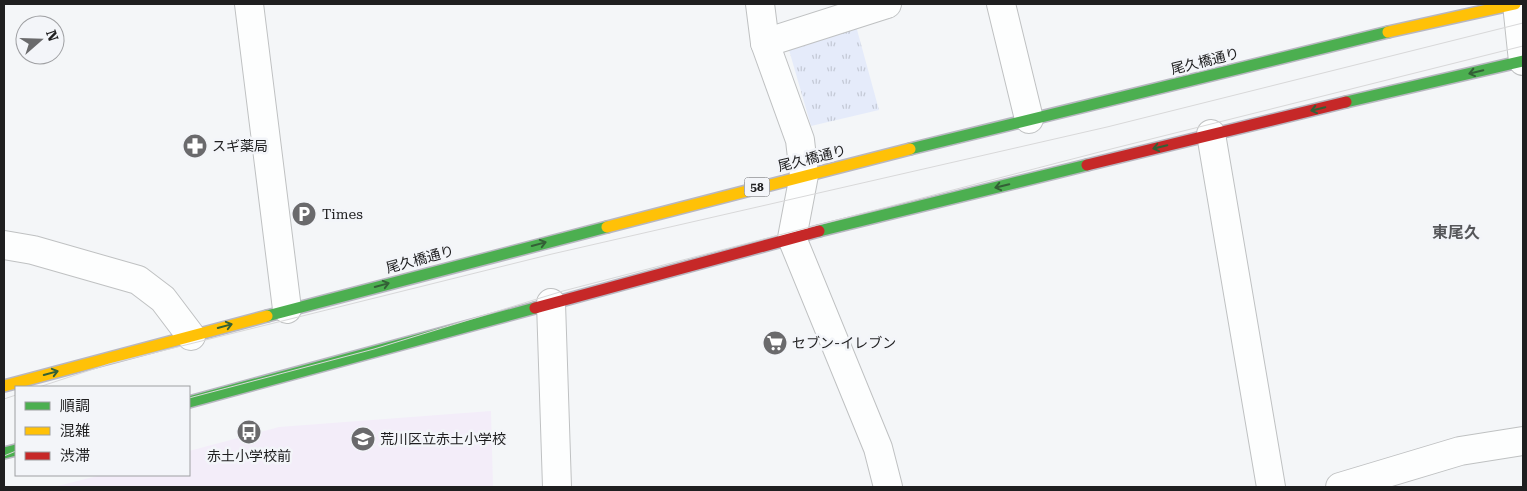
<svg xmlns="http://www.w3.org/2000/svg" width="1527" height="491" font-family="'Roboto Serif','Noto Sans JP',serif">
<defs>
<pattern id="grass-tufts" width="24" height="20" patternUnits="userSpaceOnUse" patternTransform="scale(1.25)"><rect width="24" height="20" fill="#e5ebfa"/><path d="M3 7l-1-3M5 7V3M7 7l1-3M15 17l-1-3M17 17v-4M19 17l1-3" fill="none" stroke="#c4c9d6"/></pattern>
</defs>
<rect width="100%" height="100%" fill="#f4f6f8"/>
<path fill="#f3edf9" d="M491 411 493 487H54L101 475H189V451L279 427Z"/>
<path fill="url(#grass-tufts)" d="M856 26 879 110 811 126 787 43Z"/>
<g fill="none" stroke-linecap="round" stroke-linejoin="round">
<defs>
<g id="street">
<path d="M249 4 287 309"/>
<path d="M760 4 765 43 800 140 804 175 792 238 878 448 888 487"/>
<path d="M1001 4 1029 119"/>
<path d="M1517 4 1523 61"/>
<path d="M765 43 887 4"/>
<path d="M1211 134 1271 487"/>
<path d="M4 245 33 250 138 280 163 299 191 336"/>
<path d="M551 303 557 487"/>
<path d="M1340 487 1460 451 1523 441"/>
</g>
<g id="fast">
<path d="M1346 102 1523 61"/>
<path d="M910 149 1388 32"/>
<path d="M819 231 1087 165"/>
<path d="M267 316 607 227"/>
<path d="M189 402 535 308"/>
<path d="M4 453 16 450"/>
</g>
<g id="slow">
<path d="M1388 32 1515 4"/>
<path d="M607 227 910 149"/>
<path d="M4 386 267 316"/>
</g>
<g id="jam">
<path d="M1087 165 1346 102"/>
<path d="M535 308 819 231"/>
</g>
</defs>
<use href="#street" stroke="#bfc1c2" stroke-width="30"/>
<use href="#fast" stroke="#b8b7c1" stroke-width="14"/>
<use href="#slow" stroke="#b8b7c1" stroke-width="14"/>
<use href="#jam" stroke="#b8b7c1" stroke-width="14"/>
<use href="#street" stroke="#fdfefe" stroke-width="28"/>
<use href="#fast" stroke="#4caf50" stroke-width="11"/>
<use href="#slow" stroke="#ffc107" stroke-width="11"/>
<use href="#jam" stroke="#c62828" stroke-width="11"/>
<g stroke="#d8d8d9" stroke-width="1">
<path d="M39 387 109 364 552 254 1107 127 1523 23"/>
<path d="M189 398 374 349 563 291 1111 149 1523 46"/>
<path d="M4 399 16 395"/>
<path d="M4 456 16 451"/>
</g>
</g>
<defs><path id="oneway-shaft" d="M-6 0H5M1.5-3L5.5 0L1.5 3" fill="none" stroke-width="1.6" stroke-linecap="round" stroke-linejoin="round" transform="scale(1.25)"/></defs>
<g stroke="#336036">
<use href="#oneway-shaft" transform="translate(1476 72) rotate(167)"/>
<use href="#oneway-shaft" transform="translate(1318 109) rotate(167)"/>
<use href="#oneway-shaft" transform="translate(1160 147) rotate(166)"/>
<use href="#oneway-shaft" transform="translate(1002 186) rotate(166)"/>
<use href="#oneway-shaft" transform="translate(539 244) rotate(-15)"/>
<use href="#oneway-shaft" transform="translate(382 285) rotate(-15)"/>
<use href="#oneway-shaft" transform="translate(225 326) rotate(-15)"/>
<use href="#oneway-shaft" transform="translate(51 373) rotate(-15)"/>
</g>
<defs>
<symbol id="pharmacy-disc" viewBox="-11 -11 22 22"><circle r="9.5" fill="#6a6a6c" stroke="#f3f5f9"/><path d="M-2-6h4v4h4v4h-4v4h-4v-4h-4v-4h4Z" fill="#fff"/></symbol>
<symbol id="parking-disc" viewBox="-11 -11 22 22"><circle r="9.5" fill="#6a6a6c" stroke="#f3f5f9"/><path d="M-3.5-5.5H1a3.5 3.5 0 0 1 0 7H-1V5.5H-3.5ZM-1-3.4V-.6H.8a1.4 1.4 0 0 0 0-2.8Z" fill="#fff"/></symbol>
<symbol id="supermarket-disc" viewBox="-11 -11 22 22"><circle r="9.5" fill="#6a6a6c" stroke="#f3f5f9"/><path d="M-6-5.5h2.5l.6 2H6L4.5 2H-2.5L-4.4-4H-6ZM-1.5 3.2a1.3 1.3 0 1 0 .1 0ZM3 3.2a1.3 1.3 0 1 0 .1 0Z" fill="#fff"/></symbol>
<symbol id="bus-disc" viewBox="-11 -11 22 22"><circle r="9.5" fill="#6a6a6c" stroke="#f3f5f9"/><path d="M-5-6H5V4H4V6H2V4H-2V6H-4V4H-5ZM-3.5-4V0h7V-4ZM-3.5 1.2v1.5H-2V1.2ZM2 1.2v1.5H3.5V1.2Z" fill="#fff"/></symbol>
<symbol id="school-disc" viewBox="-11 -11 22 22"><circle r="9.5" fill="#6a6a6c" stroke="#f3f5f9"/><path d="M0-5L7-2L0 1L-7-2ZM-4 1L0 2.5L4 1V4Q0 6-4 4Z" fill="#fff"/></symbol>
</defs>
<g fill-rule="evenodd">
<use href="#pharmacy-disc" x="181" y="132" width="28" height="28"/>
<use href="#parking-disc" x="290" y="200" width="28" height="28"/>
<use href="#supermarket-disc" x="761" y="329" width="28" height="28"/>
<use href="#bus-disc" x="235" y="418" width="28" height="28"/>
<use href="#school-disc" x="349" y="425" width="28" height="28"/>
</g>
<g text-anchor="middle" stroke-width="5" stroke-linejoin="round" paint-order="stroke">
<rect fill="#f3f5f9" stroke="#5f5f61" stroke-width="1" x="744.5" y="177.5" width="25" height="19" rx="4"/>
<g font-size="12" font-weight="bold" fill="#1f1f20">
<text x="757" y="191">58</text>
</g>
<g font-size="14" fill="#1f1f20" stroke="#f3f5f9">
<text transform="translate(1205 61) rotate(-14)" y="5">尾久橋通り</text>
<text transform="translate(812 158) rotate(-14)" y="5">尾久橋通り</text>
<text transform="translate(420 259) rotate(-15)" y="5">尾久橋通り</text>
</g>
<g font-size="14" fill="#1f1f20" stroke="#f3f5f9" text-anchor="start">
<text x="212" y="151">スギ薬局</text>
<text x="322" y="219">Times</text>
<text x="792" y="348">セブン-イレブン</text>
<text x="380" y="444">荒川区立赤土小学校</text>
<text x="249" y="461" text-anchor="middle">赤土小学校前</text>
</g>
<g font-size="16" font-weight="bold" fill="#56575a" stroke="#f3f5f9">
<text x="1456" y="238">東尾久</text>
</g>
</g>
<rect width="1527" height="491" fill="none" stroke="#1f1f20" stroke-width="10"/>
<rect x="15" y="386" width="175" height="90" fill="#f3f5f9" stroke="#9e9fa2"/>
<rect x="25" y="402" width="25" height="8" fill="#4caf50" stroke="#9e9fa2"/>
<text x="60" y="411" font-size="15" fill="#1f1f20">順調</text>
<rect x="25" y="427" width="25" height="8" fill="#ffc107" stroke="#9e9fa2"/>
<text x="60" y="436" font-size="15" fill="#1f1f20">混雑</text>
<rect x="25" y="452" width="25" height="8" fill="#c62828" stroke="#9e9fa2"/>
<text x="60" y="461" font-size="15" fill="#1f1f20">渋滞</text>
<g transform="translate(40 40) rotate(70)"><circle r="24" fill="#f3f5f9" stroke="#9e9fa2"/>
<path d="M0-4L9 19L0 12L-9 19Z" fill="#6a6a6c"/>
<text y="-8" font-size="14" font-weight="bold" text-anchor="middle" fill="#1f1f20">N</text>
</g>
</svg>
